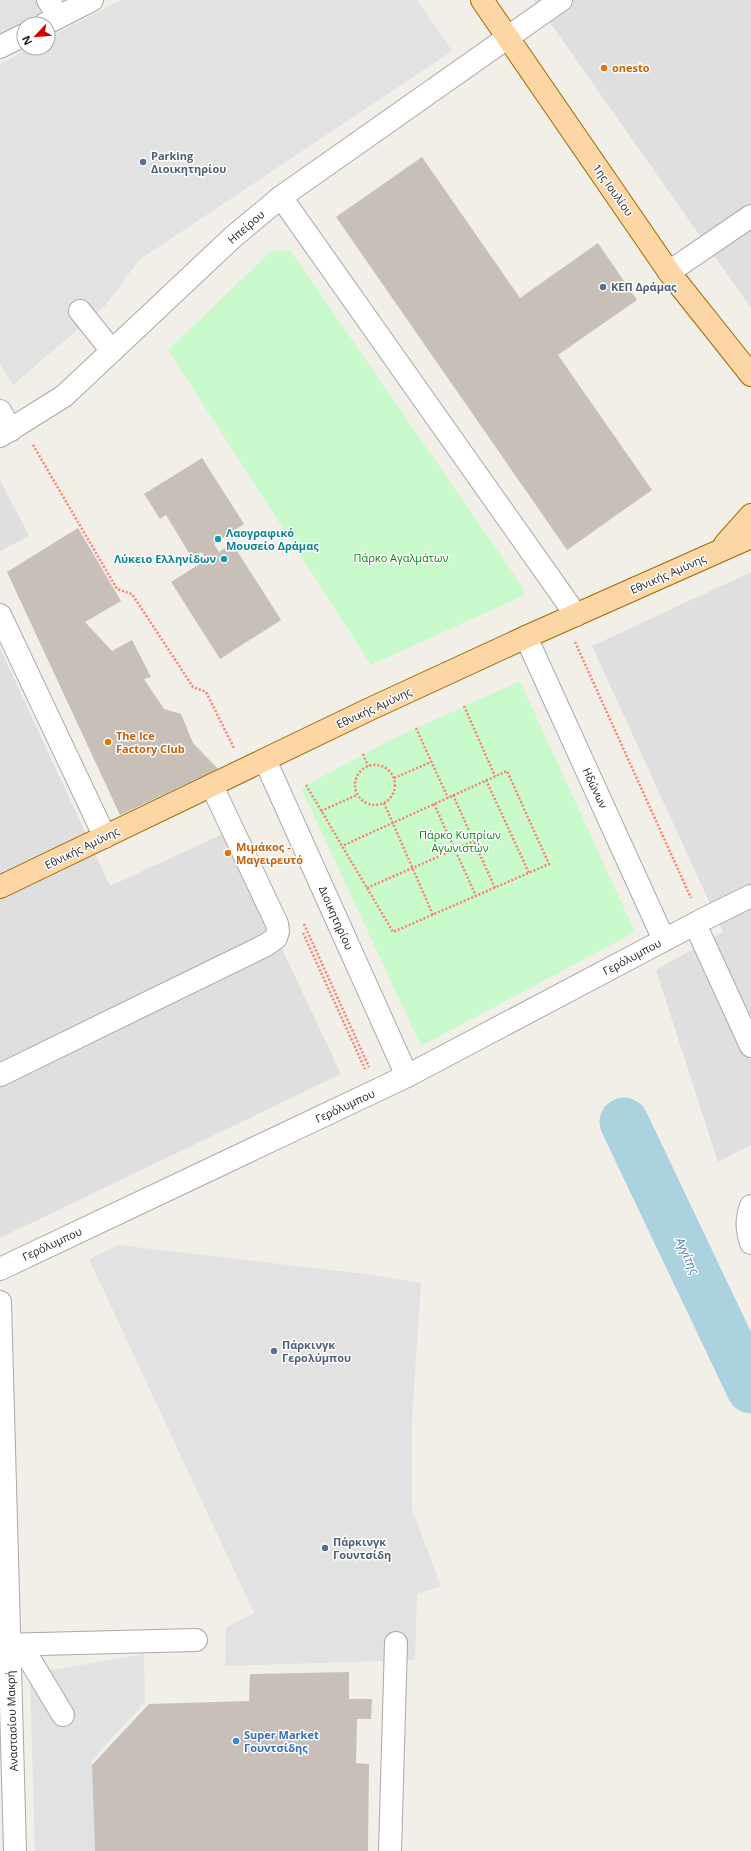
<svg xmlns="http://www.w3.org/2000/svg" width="751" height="1851" font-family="'Open Sans',sans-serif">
<rect width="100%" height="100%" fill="#f2efe9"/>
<g fill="#e0dfdf">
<path d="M534 0H751V308Z"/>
<path d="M0 480 29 536 0 551Z"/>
<path d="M751 572V1145L718 1162 656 970 723 932 592 646Z"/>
<path d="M0 648 110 886 227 832 341 1074 0 1238Z"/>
</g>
<g fill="#c8facc">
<path d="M290 250 522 586 525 595 371 665 168 350 271 251Z"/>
<path d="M520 681 635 932 421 1046 301 788 388 741Z"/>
</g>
<g fill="#e2e2e2">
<path d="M0 0H43L48 8 0 34Z"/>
<path d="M121 0H417L452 51 139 260 105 306 13 385 0 363V64L30 48H48V38Z"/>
<path d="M118 1245 373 1275 421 1283 412 1419V1509L441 1586 417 1594 415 1660 225 1666 226 1628 254 1613 89 1259Z"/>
<path d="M144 1654 145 1702 92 1760 95 1851H35L30 1674Z"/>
</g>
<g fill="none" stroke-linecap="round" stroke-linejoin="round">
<path stroke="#aad3df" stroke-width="49" d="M624 1122 751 1389"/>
</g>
<g fill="#c7bfb8">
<path d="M422 157 520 298 598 243 637 300 558 355 652 490 567 550 336 217Z"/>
<path d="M202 458 244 524 214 544 219 552 232 543 281 620 220 659 171 582 206 560 202 552 192 558 166 515 160 519 144 494Z"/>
<path d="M78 528 121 601 85 622 112 651 132 640 151 677 144 679 164 709 181 714 193 743 218 769 120 815 7 572Z"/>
<path d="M349 1672V1699H372L371 1719H357L356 1763 369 1764 368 1851H95L92 1765 149 1704 249 1701 250 1674Z"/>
</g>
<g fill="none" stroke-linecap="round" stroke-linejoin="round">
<defs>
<g id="minor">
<path d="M48 0 59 17"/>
<path d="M45 24 92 0"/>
<path d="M0 47 24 35"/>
<path d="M281 197 576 615"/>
<path d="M669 272 751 216"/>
<path d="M80 311 112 351"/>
<path d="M0 411 11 430"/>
<path d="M0 436 64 396 233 237 281 197 561 0"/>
<path d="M0 615 105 837"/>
<path d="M526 637 664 940"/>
<path d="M265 760 407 1076"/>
<path d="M695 924 751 1046"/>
<path d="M0 1075 266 945 276 938 278 931 277 924 212 786"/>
<path d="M751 1206C746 1220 747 1230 751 1243"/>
<path d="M0 1269 407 1076 702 920 751 896"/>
<path d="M0 1302 15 1851"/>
<path d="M0 1645 196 1640"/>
<path d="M21 1645 63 1715"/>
<path d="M390 1851 396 1643"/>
</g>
<g id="major">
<path d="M482 0 669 272 751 375"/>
<path d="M725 544 751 515"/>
<path d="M0 887 370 709 526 637 751 537"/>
</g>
</defs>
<use href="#minor" stroke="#a9a9a9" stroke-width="24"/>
<use href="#major" stroke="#a06b00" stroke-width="24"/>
<g stroke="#fa8072" stroke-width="2.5" stroke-dasharray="2 2" stroke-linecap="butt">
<path d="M33 445 117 589 132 594 193 687 206 692 234 748"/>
<path d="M575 642 691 898"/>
<path d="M464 706 495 776"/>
<path d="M416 728 448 798"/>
<path d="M363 754 368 766"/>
<circle cx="375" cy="785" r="20"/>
<path d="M394 778 431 762"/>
<path d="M486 780 529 873"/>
<path d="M306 785 393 932 549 864 507 771 342 846"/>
<path d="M453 795 495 888"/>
<path d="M384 803 433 915"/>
<path d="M434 804 476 896"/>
<path d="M321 811 357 795"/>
<path d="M367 888 474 841"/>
<path d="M304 924 369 1067"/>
<path d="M303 933 365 1069"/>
</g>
<use href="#minor" stroke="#fff" stroke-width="22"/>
<use href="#major" stroke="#fcd6a4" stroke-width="22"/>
</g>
<g fill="#e8710a" stroke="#fff" stroke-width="1.5">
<circle cx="604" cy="68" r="4"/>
<circle cx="108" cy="742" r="4"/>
<circle cx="228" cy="853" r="4"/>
</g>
<g fill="#5c6f8a" stroke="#fff" stroke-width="1.5">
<circle cx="143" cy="162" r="4"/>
<circle cx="603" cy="287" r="4"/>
<circle cx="274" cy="1351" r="4"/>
<circle cx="325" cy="1548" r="4"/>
</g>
<g fill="#0f9aa8" stroke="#fff" stroke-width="1.5">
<circle cx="218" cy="539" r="4"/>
<circle cx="224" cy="559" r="4"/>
</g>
<circle fill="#3f7fe0" stroke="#fff" stroke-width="1.5" cx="236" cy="1741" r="4"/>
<g text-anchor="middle" stroke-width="3" stroke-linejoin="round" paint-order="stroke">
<g font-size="11" font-weight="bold" fill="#c56008" stroke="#fff" text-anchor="start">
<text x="612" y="72">onesto</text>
<text x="116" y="740">The Ice<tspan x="116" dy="13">Factory Club</tspan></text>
<text x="236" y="851">Μιμάκος -<tspan x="236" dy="13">Μαγειρευτό</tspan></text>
</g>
<g font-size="11" font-weight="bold" fill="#4e5e75" stroke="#fff" text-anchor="start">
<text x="151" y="160">Parking<tspan x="151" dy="13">Διοικητηρίου</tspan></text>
<text x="611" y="291">ΚΕΠ Δράμας</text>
<text x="282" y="1349">Πάρκινγκ<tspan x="282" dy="13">Γερολύμπου</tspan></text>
<text x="333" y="1546">Πάρκινγκ<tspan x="333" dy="13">Γουντσίδη</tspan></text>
</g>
<g font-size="11" fill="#222" stroke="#fff">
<text transform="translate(613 190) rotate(55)" y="4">1ης Ιουλίου</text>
<text transform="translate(246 227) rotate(-41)" y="4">Ηπείρου</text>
<text transform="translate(668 574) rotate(-24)" y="4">Εθνικής Αμύνης</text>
<text transform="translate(374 708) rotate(-25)" y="4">Εθνικής Αμύνης</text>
<text transform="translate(595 788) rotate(65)" y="4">Ηδώνων</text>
<text transform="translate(82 848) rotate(-26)" y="4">Εθνικής Αμύνης</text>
<text transform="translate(336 918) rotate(66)" y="4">Διοικητηρίου</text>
<text transform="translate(632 957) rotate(-28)" y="4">Γερόλυμπου</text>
<text transform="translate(345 1106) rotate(-25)" y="4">Γερόλυμπου</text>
<text transform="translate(52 1244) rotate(-25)" y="4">Γερόλυμπου</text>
<text transform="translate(12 1721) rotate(-92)" y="4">Αναστασίου Μακρή</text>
</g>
<g font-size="11" font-weight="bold" fill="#0d838f" stroke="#fff" text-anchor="start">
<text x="226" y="537">Λαογραφικό<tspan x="226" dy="13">Μουσείο Δράμας</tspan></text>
<text x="216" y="563" text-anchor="end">Λύκειο Ελληνίδων</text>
</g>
<g font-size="11" fill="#0c8416" stroke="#fff">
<text x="401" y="562">Πάρκο Αγαλμάτων</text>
<text x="460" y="839">Πάρκο Κυπρίων<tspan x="460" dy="13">Αγωνιστών</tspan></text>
</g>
<g font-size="11" font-weight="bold" fill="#366cbe" stroke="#fff" text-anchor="start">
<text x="244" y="1739">Super Market<tspan x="244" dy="13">Γουντσίδης</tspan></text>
</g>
<g font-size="12" font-style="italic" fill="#4a7aab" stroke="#fff">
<text transform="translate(687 1256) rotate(65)" y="4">Αγγίτης</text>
</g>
</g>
<g transform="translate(36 36) rotate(244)"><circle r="19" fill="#ffffff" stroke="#a7a7a7"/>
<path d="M0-3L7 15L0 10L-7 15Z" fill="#d40000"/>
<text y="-6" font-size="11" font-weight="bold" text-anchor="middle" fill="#222222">N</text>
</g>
</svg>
